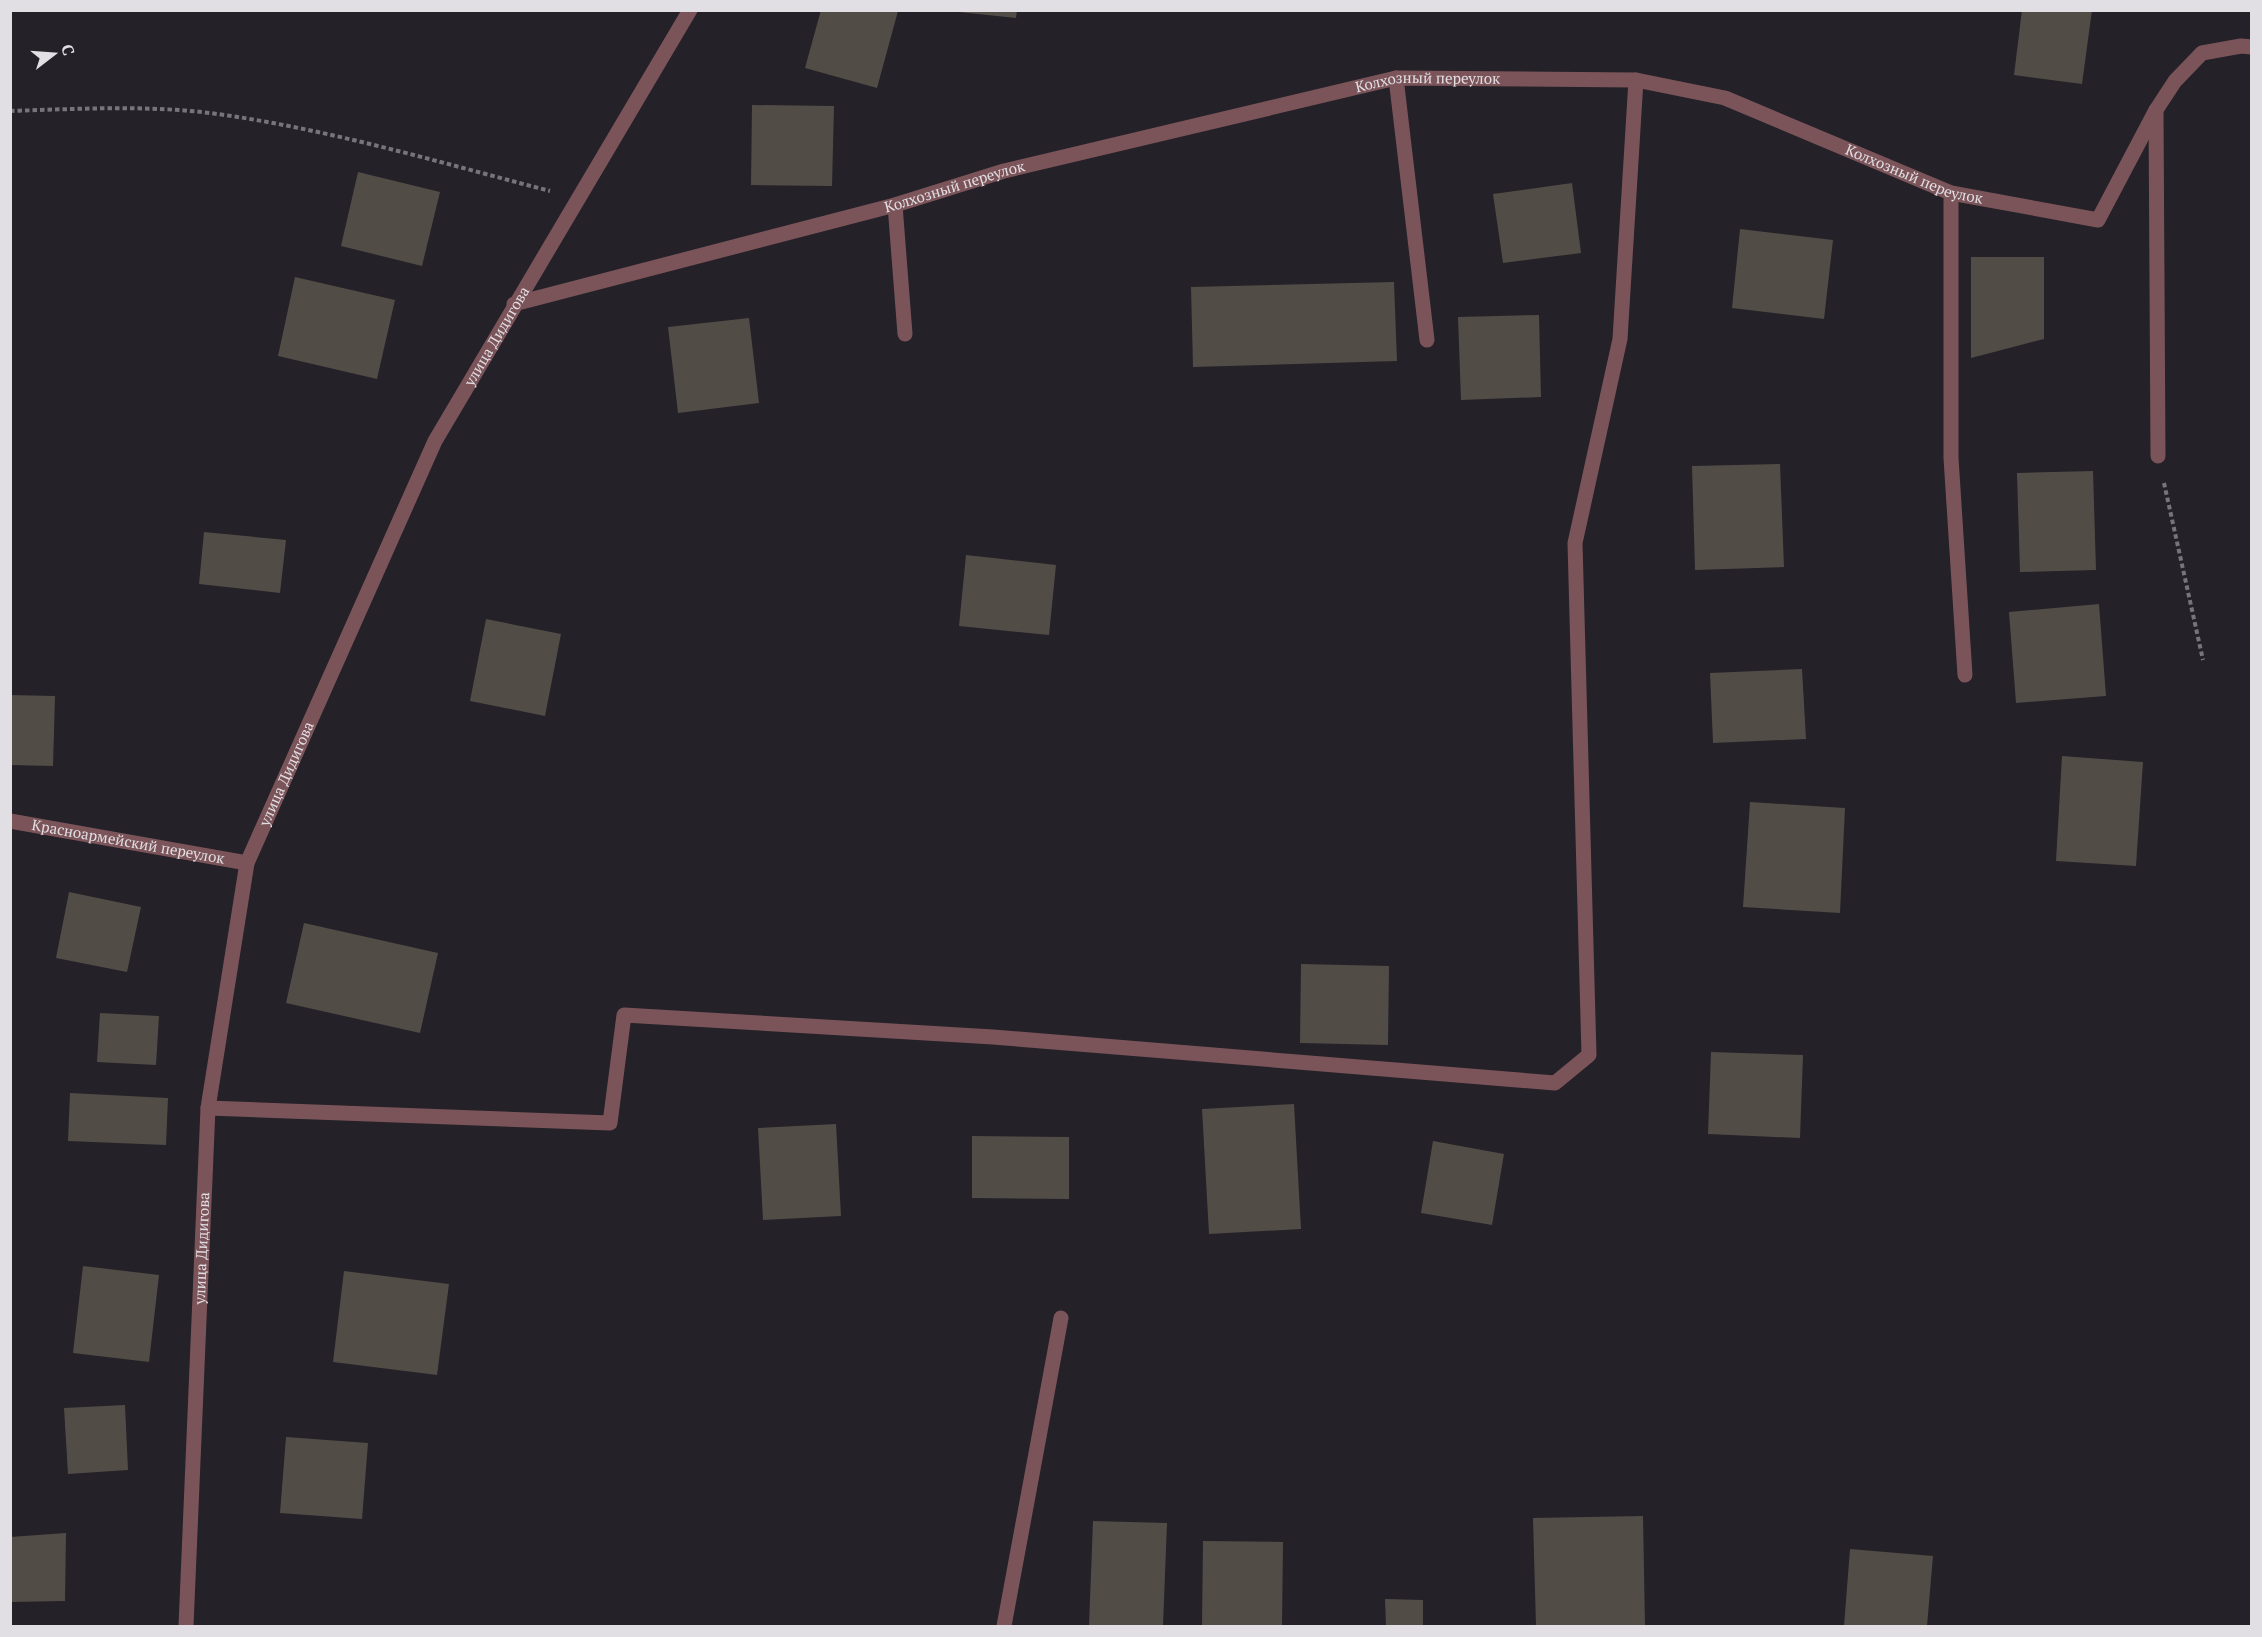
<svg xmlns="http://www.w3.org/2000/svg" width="2262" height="1637" font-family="'PT Serif',serif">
<rect width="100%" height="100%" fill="#242128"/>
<g fill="#514c46">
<path d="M821 10 898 11 877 88 805 68Z"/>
<path d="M960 10H1017L1016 18 959 12Z"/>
<path d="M2022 10H2092L2082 84 2014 75Z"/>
<path d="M752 105 834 106 832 186 751 185Z"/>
<path d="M358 172 440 192 422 266 341 246Z"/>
<path d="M1572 183 1581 253 1503 263 1493 194Z"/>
<path d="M1740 229 1833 240 1824 319 1732 308Z"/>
<path d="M1971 257H2044V339L1971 358Z"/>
<path d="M295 277 395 300 377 379 278 356Z"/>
<path d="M1394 282 1397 361 1193 367 1191 287Z"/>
<path d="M1539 315 1541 397 1461 400 1458 317Z"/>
<path d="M749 318 759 403 678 413 668 327Z"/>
<path d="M1780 464 1784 567 1695 570 1692 466Z"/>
<path d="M2093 471 2096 570 2020 572 2017 473Z"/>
<path d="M204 532 286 540 280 593 199 584Z"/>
<path d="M966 555 1056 565 1049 635 959 626Z"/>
<path d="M2099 604 2106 696 2016 703 2009 612Z"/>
<path d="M486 619 561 634 545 716 470 701Z"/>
<path d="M1802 669 1806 739 1713 743 1710 673Z"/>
<path d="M10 695 55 696 53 766 10 765Z"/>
<path d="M2062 756 2143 762 2136 866 2056 861Z"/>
<path d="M1750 802 1845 808 1840 913 1743 907Z"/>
<path d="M69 892 141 907 127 972 56 958Z"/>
<path d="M304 923 438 953 420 1033 286 1003Z"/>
<path d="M1301 964 1389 966 1388 1045 1300 1043Z"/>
<path d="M100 1013 159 1016 156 1065 97 1062Z"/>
<path d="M1711 1052 1803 1055 1800 1138 1708 1134Z"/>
<path d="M70 1093 168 1098 166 1145 68 1141Z"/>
<path d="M1294 1104 1301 1229 1209 1234 1202 1109Z"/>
<path d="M836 1124 841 1216 763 1220 758 1128Z"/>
<path d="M972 1136 1069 1137V1199L972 1198Z"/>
<path d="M1433 1141 1504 1154 1492 1225 1421 1213Z"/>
<path d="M83 1266 159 1275 149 1362 73 1353Z"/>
<path d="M344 1271 449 1284 437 1375 333 1362Z"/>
<path d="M125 1405 128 1470 68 1474 64 1408Z"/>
<path d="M286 1437 368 1443 362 1519 280 1513Z"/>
<path d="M1643 1516 1645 1626H1536L1533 1518Z"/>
<path d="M1093 1521 1167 1523 1163 1626H1089Z"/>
<path d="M66 1533 65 1601 10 1602V1537Z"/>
<path d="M1203 1541 1283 1542 1282 1626H1202Z"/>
<path d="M1850 1549 1933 1556 1927 1626H1844Z"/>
<path d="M1385 1599 1423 1600V1626H1386Z"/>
</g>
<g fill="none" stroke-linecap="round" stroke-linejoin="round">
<g stroke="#77757a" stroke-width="4" stroke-dasharray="4.5 3" stroke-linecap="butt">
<path d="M10 111C77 109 144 105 210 113 325 128 438 162 550 191"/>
<path d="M2164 483 2203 660"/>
</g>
<g stroke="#7b545a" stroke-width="15">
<path d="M1396 78 1427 340"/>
<path d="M2156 110 2158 456"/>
<path d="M1951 193V458L1965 675"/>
<path d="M895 205 905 334"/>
<path d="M1004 1626 1061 1318"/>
</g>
<g stroke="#7b545a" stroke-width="15">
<path id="s1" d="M514 304 895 205 1004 171 1396 78 1636 80 1725 98 1951 193 2098 220 2156 110 2175 81 2202 53 2241 46 2252 47"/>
<path id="s2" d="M10 821 247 863"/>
<path d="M208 1108 610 1123 624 1015 993 1037 1555 1083 1589 1055 1575 543 1620 339 1636 80"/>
</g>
<path stroke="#7b545a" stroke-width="15" id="s3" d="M186 1626 208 1108 247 863 435 441 690 10"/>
</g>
<g text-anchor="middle" stroke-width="5" stroke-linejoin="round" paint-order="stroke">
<g font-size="15" fill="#e1dfe3" stroke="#242128">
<text dy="5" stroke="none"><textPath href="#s1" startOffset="942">Колхозный переулок</textPath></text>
<text dy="5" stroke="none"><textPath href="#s1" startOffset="1446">Колхозный переулок</textPath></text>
<text dy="5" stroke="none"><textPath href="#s1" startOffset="456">Колхозный переулок</textPath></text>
<text dy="5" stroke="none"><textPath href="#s3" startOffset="1350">улица Дидигова</textPath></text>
<text dy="5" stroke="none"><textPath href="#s3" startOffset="864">улица Дидигова</textPath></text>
<text dy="5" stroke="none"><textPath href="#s2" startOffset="120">Красноармейский переулок</textPath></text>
<text dy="5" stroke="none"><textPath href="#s3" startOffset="378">улица Дидигова</textPath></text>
</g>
</g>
<rect width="2262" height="1637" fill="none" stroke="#e1dfe3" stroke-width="24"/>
<g transform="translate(54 54) rotate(73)" stroke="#242128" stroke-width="4.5" paint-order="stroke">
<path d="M0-4.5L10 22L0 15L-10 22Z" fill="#e1dfe3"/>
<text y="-9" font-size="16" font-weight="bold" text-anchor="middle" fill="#e1dfe3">С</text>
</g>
</svg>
